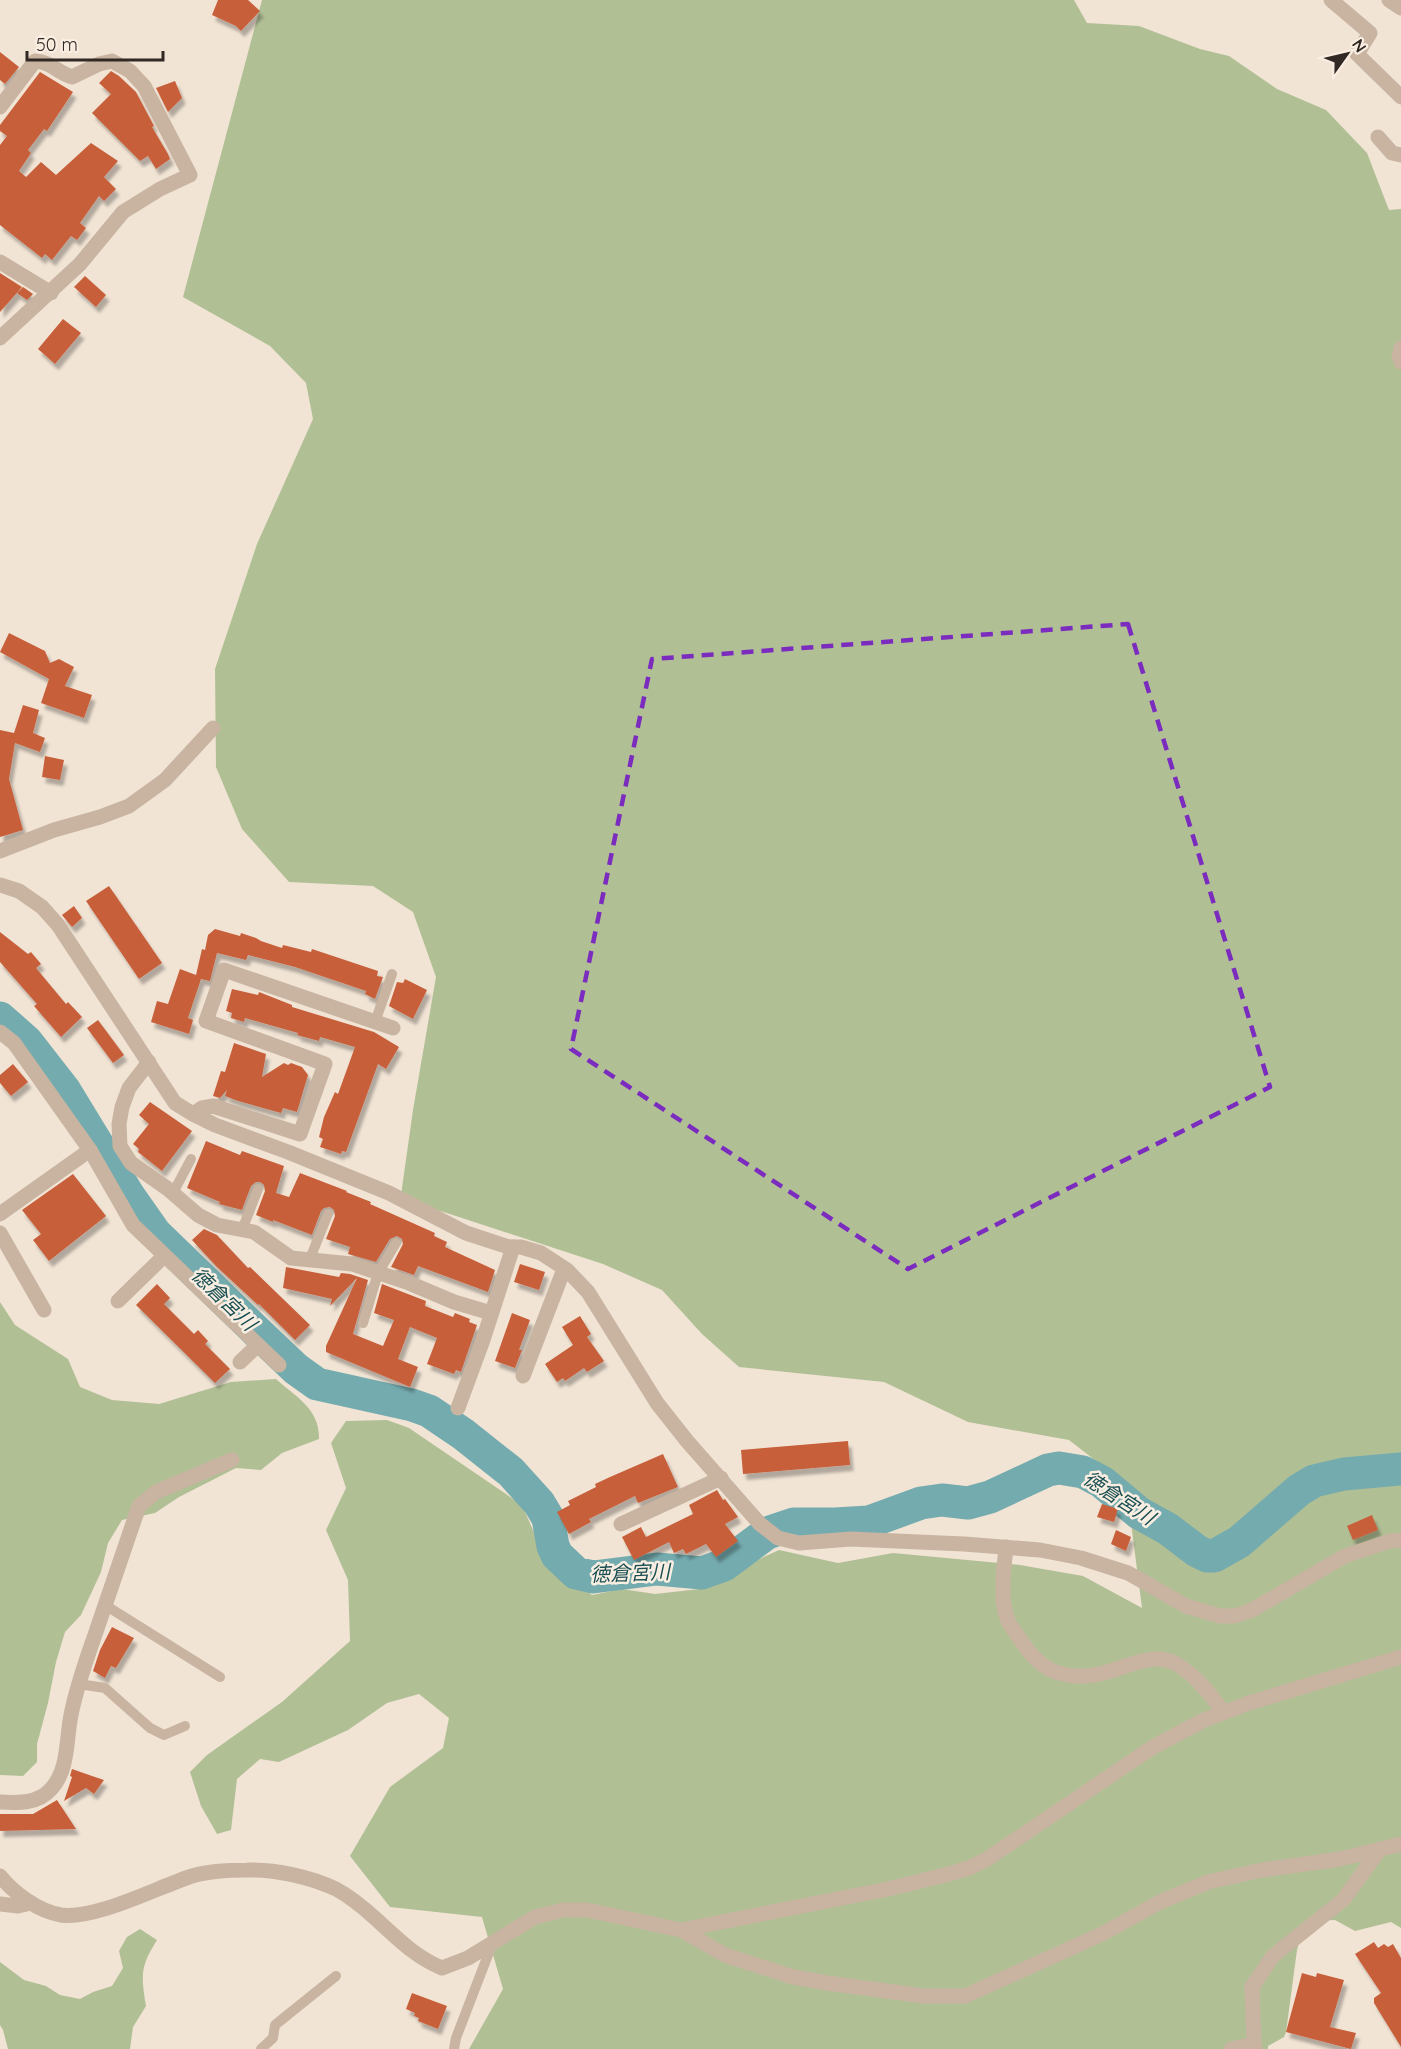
<svg xmlns="http://www.w3.org/2000/svg" width="1401" height="2049" font-family="Quicksand,'Noto Sans JP',sans-serif">
<defs>
<filter id="shadow"><feDropShadow dx="3.5" dy="6" stdDeviation="1.5" flood-color="#0004"/></filter>
</defs>
<rect width="100%" height="100%" fill="#f1e4d5"/>
<g fill="#b1bf95">
<path d="M262 0H1074L1087 23 1139 26 1200 49 1229 56 1277 89 1326 110 1367 153 1389 210 1401 209V1928L1391 1922 1355 1931 1335 1920 1312 1921 1301 1935 1297 1950 1286 2032 1284 2037 1268 2046V2049H469L503 1989 482 1917 390 1907 350 1856 390 1787 443 1748 449 1718 419 1694 387 1703 348 1730 279 1762 260 1759 237 1779 231 1830 217 1834 201 1806 190 1772 207 1755 282 1702 350 1641 348 1580 326 1530 346 1488 331 1443 346 1421 387 1420 409 1428 522 1505 540 1546 554 1566 592 1595 622 1589 655 1594 708 1588 753 1562 779 1550 838 1563 893 1553 1020 1565 1083 1576 1142 1608 1126 1484 1069 1440 968 1422 884 1382 739 1367 702 1334 662 1290 603 1264 410 1201 401 1195 413 1110 436 977 413 912 373 886 289 882 242 829 216 767 215 669 257 544 313 419 306 383 270 346 183 297Z"/>
<path d="M0 1302 15 1325 68 1359 80 1387 112 1400 159 1404 231 1382 276 1379C296 1397 320 1409 319 1439L282 1453 261 1470 236 1468 179 1497 155 1513 122 1520 108 1543 101 1572 81 1615 65 1632 56 1662 48 1703 37 1744V1762L23 1776 0 1775Z"/>
<path d="M140 1929 157 1940C140 1967 141 1975 146 2006L133 2027 130 2049H8L3 2030 0 2025V1962L24 1980 46 1986 60 1995 80 1999 93 1992 112 1986 123 1968 119 1951 127 1937Z"/>
</g>
<g fill="none" stroke-linecap="round" stroke-linejoin="round">
<path stroke="#74abae" stroke-width="33" d="M0 1018 26 1041 65 1091 129 1196 155 1233 252 1327 296 1369 317 1384 412 1405 429 1411 463 1434 511 1472 539 1503 548 1518 553 1546 557 1555 576 1573 593 1577 657 1569 702 1573 724 1565 767 1533 794 1524H835L869 1522 921 1503 942 1500 968 1503 990 1497 1048 1470 1059 1468 1083 1472 1102 1482 1139 1513 1168 1529 1197 1551 1207 1556H1214L1239 1542 1299 1490 1314 1481 1344 1474 1401 1469"/>
</g>
<g fill="#c85f3b" filter="url(#shadow)">
<path d="M218 0H248L260 11 241 31 236 26 212 15Z"/>
<path d="M0 52 19 67 5 84 0 80Z"/>
<path d="M111 71 119 76 136 92 154 126 152 127 168 154 170 159 156 169 148 156 140 161 92 113 111 94 99 83Z"/>
<path d="M40 72 73 92 47 131 44 129 28 150 31 153 19 171 26 177 41 162 56 175 91 143 118 161 104 177 116 189 104 201 99 196 80 223 86 228 77 240 71 236 52 260 45 254 42 258 0 225V145L7 136 0 131V125Z"/>
<path d="M175 81 182 98 168 112 156 88Z"/>
<path d="M0 273 22 287 0 312Z"/>
<path d="M85 276 106 295 96 307 74 287Z"/>
<path d="M23 287 33 294 27 300 17 293Z"/>
<path d="M63 319 81 333 55 364 38 349Z"/>
<path d="M9 633 45 651 50 663 59 659 74 667 65 686 92 695 84 718 41 703 49 679 0 652Z"/>
<path d="M23 705 39 710 33 733 45 738 40 752 15 743 9 779 23 830 0 837V730L14 733Z"/>
<path d="M45 756 64 760 60 780 42 777Z"/>
<path d="M109 886 162 963 139 979 86 901Z"/>
<path d="M74 906 82 918 72 927 62 915Z"/>
<path d="M215 929 240 936 241 933 256 938 261 941 282 948 283 945 311 952 312 949 378 971 377 976 383 977 375 999 365 994 366 991 295 967 248 955 246 960 217 953 210 981 201 979 188 1018 193 1020 189 1034 151 1022 157 1001 168 1004 180 969 196 975 202 949 205 950 208 935Z"/>
<path d="M0 932 28 954 31 952 41 964 36 968 66 1004 68 1002 82 1017 61 1037 34 1006 37 1004 0 962Z"/>
<path d="M405 979 427 990 413 1019 389 1006 397 982 403 983Z"/>
<path d="M232 989 258 995 259 992 292 1005V1007L374 1032 399 1047 386 1069 378 1064 346 1152 342 1151 341 1154 320 1147 323 1139 319 1137 324 1117 335 1092 338 1094 355 1047 320 1037 319 1041 297 1035 298 1033 245 1018 244 1022 231 1018 232 1013 226 1011Z"/>
<path d="M98 1020 124 1055 113 1063 87 1028Z"/>
<path d="M234 1043 266 1054 262 1077 284 1063 288 1065 291 1063 302 1067 308 1075 297 1112 283 1108 281 1113 238 1101 225 1096 227 1090 220 1098 213 1096 221 1071 225 1072Z"/>
<path d="M13 1064 28 1082 11 1096 0 1083V1075Z"/>
<path d="M150 1102 192 1131 162 1171 138 1152 139 1149 133 1144 149 1124 139 1115Z"/>
<path d="M206 1141 240 1155 242 1151 284 1166 276 1193 289 1197 300 1173 347 1191 346 1192 371 1202 370 1204 435 1233 434 1236 447 1242 445 1247 495 1270 488 1292 418 1266 414 1275 391 1267 403 1244 402 1239 397 1236 390 1239 376 1262 348 1254 350 1247 326 1239 335 1216 334 1210 330 1207 324 1208 321 1211 312 1235 273 1220V1222L256 1215 265 1191 264 1185 260 1182H256L251 1186 242 1210 219 1204 220 1202 187 1188Z"/>
<path d="M73 1174 106 1216 49 1261 33 1240 41 1234 22 1210Z"/>
<path d="M204 1229 217 1235 248 1268 250 1267 310 1325 295 1340 259 1304 258 1305 216 1266 192 1240Z"/>
<path d="M520 1264 545 1272 539 1290 514 1282Z"/>
<path d="M286 1267 339 1277 341 1273 350 1274 368 1280 353 1334 383 1346 394 1320 374 1313 382 1284 426 1301 425 1306 453 1317 455 1313 470 1319 469 1322 477 1325 461 1372 456 1370 454 1374 427 1364 437 1338 410 1327 398 1359 418 1367 410 1387 326 1352V1346L357 1278 330 1306 332 1299 283 1288Z"/>
<path d="M157 1284 170 1298 164 1304 194 1334 198 1330 208 1341 205 1344 230 1369 215 1383 136 1305Z"/>
<path d="M512 1313 530 1320 519 1350H522L515 1368 495 1361Z"/>
<path d="M580 1316 591 1334 587 1337 604 1361 587 1372 584 1368 565 1381 563 1378 557 1382 545 1364 573 1345 562 1327Z"/>
<path d="M848 1441 850 1465 743 1474 741 1450Z"/>
<path d="M663 1454 678 1487 638 1503 635 1496 589 1519 591 1522 569 1534 557 1512 570 1505 568 1501 596 1487 595 1484 610 1477Z"/>
<path d="M717 1490 723 1500 725 1499 738 1517 725 1524 738 1541 716 1557 706 1544 686 1554 683 1549 674 1553 669 1542 634 1560 622 1537 641 1527 646 1537 693 1514 689 1505Z"/>
<path d="M1102 1504 1118 1509 1114 1522 1097 1517Z"/>
<path d="M1372 1515 1378 1530 1353 1540 1347 1526Z"/>
<path d="M1116 1530 1131 1537 1126 1551 1111 1544Z"/>
<path d="M112 1627 134 1638 116 1668 111 1666 105 1678 93 1671 100 1650Z"/>
<path d="M72 1769 92 1776 104 1780 94 1794 86 1788 64 1801 72 1777 70 1776Z"/>
<path d="M57 1800 76 1829 0 1831V1814H33Z"/>
<path d="M1374 1942 1378 1948 1384 1944 1388 1947 1393 1944 1401 1958V2047L1374 2003V1998L1381 1993 1355 1954Z"/>
<path d="M1302 1973 1316 1977 1317 1973 1344 1980 1330 2027 1356 2033 1351 2049 1286 2032Z"/>
<path d="M412 1993 447 2006 438 2029 418 2021 419 2018 414 2016 415 2013 406 2009Z"/>
</g>
<g fill="none" stroke-linecap="round" stroke-linejoin="round">
<g stroke="#c8b4a1" stroke-width="10">
<path d="M375 1022 392 974"/>
<path d="M173 1193 191 1159"/>
<path d="M242 1230 258 1189"/>
<path d="M309 1261 328 1214"/>
<path d="M363 1323 378 1273 396 1243"/>
<path d="M105 1605 220 1677"/>
<path d="M79 1684 105 1688 150 1728 164 1735 185 1726"/>
<path d="M261 2049 273 2038 275 2025 336 1976"/>
<path d="M454 2049 456 2038 493 1942"/>
</g>
<g stroke="#c8b4a1" stroke-width="15">
<path d="M1331 0 1370 33 1357 54 1401 97"/>
<path d="M1389 0 1401 8"/>
<path d="M0 107 35 61C51 62 57 72 72 77L99 64 112 61 130 71 144 86 190 175 160 189 123 212 80 264 0 338"/>
<path d="M1378 137 1392 153 1401 155"/>
<path d="M0 262 51 293"/>
<path d="M1401 348 1399 356 1401 362"/>
<path d="M0 851 54 830 100 817 129 806 165 780 213 728"/>
<path d="M0 885 19 891 42 907 58 925 175 1103 193 1114 215 1125 288 1152 389 1193 466 1233 509 1247H521L541 1253 567 1270 588 1292 657 1403 687 1441 760 1524 778 1538 799 1543 851 1539 964 1544 1040 1550 1081 1558 1128 1573 1186 1606 1220 1616H1235L1252 1610 1345 1556 1390 1541 1401 1540"/>
<path d="M0 1032 14 1043 90 1150 133 1225 279 1365"/>
<path d="M149 1062 129 1088 122 1107 119 1124 120 1146 131 1163 168 1189 198 1215 217 1225 254 1232 291 1258 352 1264 409 1283 454 1302 491 1313"/>
<path d="M193 1114 202 1108 213 1106 300 1134 325 1064 206 1021 224 970 393 1028"/>
<path d="M0 1214 90 1150"/>
<path d="M0 1233 44 1310"/>
<path d="M118 1301 164 1256"/>
<path d="M240 1362 258 1345"/>
<path d="M523 1376 564 1269"/>
<path d="M458 1408 483 1340 513 1247"/>
<path d="M621 1524 721 1478"/>
<path d="M1006 1547C1004 1570 999 1599 1008 1621 1010 1626 1015 1631 1018 1636 1037 1667 1057 1680 1094 1675 1115 1672 1145 1655 1166 1660 1186 1664 1212 1695 1223 1712"/>
<path d="M0 1802C18 1803 38 1804 51 1789 69 1770 66 1739 71 1715 77 1683 89 1653 99 1623 112 1584 126 1545 139 1506L156 1492 232 1460"/>
<path d="M0 1876C15 1894 38 1911 61 1915 95 1920 158 1887 192 1876 209 1871 229 1870 247 1870 275 1869 310 1877 336 1889 349 1896 365 1909 376 1919 397 1938 415 1957 442 1968L468 1958 535 1917 563 1910H587L681 1930 725 1955 793 1977 827 1983 924 1996H965L1102 1934 1160 1902 1208 1882 1262 1870 1340 1859 1401 1844"/>
<path d="M0 1904 18 1906 31 1903"/>
<path d="M681 1930 888 1889 945 1875 969 1868 987 1859 1153 1747 1204 1720 1249 1703 1401 1657"/>
<path d="M1254 2044 1252 1987 1273 1956 1343 1900 1380 1849"/>
<path d="M1231 2049 1254 2044 1255 2049"/>
</g>
</g>
<path fill="none" stroke="#7b2cbf" stroke-width="4.5" stroke-dasharray="12 8" stroke-linejoin="round" d="M1128 624 1270 1087 908 1269 571 1049 652 659Z"/>
<g text-anchor="middle" stroke-width="5" stroke-linejoin="round" paint-order="stroke">
<g font-size="20" font-style="italic" fill="#1a5054" stroke="#f9eee1">
<text transform="translate(224 1299) rotate(44)" y="7">徳倉宮川</text>
<text transform="translate(1119 1498) rotate(33)" y="7">徳倉宮川</text>
<text transform="translate(630 1573) rotate(-2)" y="7">徳倉宮川</text>
</g>
</g>
<g transform="translate(1347 54) rotate(56)" stroke="#f9eee1" stroke-width="4.5" paint-order="stroke">
<path d="M0-4.5L10 22L0 15L-10 22Z" fill="#332924"/>
<text y="-9" font-size="16" font-weight="bold" text-anchor="middle" fill="#332924">N</text>
</g>
<path d="M27 51v9h136v-9" fill="none" stroke="#332924" stroke-width="3"/>
<text x="36" y="51" font-size="18" fill="#332924" stroke="#f9eee1" stroke-width="4.5" paint-order="stroke">50 m</text>
</svg>
